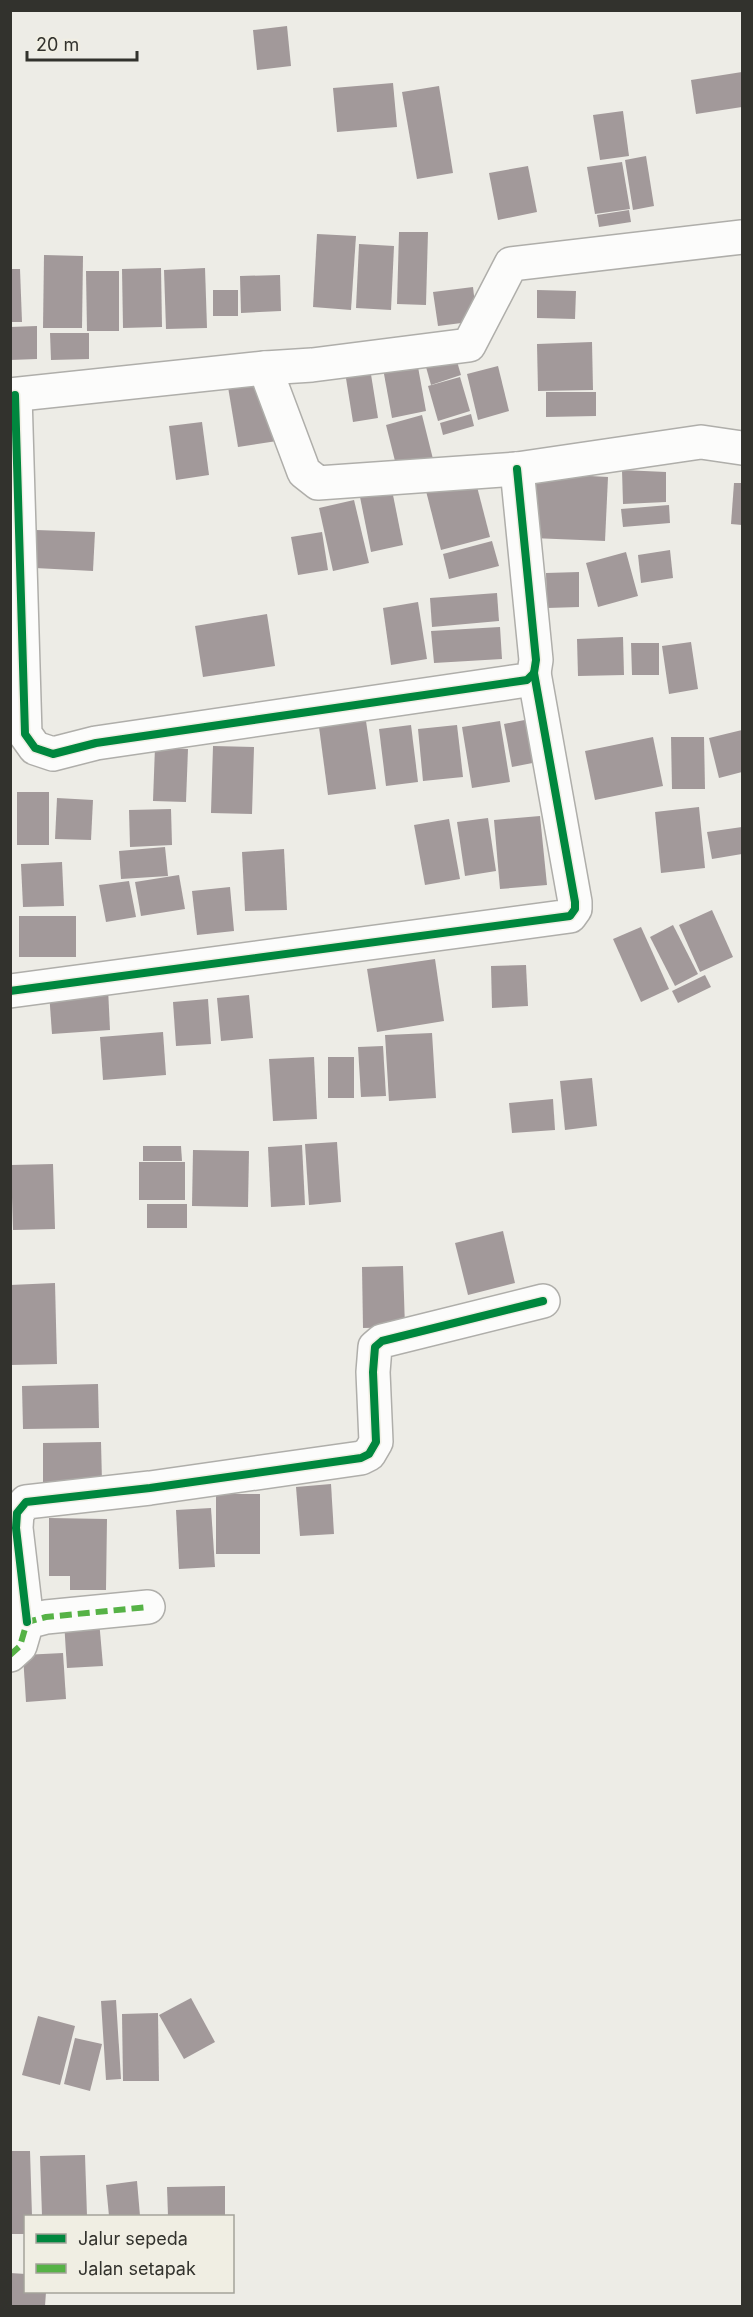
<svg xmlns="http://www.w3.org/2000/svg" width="753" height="2317" font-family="Inter,sans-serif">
<rect width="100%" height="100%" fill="#edece6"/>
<g fill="#a2999a">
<path d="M287 26 291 66 257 70 253 30Z"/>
<path d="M742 72V107L696 114 691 80Z"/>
<path d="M393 83 397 127 337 132 333 88Z"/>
<path d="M439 86 453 173 417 179 402 92Z"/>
<path d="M623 111 629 156 600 160 593 115Z"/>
<path d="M646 156 654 206 633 210 625 160Z"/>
<path d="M622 162 630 209 595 214 587 167Z"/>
<path d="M528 166 537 212 498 220 489 173Z"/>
<path d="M629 210 631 222 599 227 597 215Z"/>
<path d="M399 232H428L426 305 397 304Z"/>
<path d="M317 234 356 236 351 310 313 307Z"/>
<path d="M359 244 394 246 391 310 356 308Z"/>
<path d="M44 255 83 256 82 328H43Z"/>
<path d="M161 268 162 327 123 328 122 269Z"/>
<path d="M205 268 207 328 166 329 164 270Z"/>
<path d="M10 269H20L22 322H10Z"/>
<path d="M86 271H119V331H87Z"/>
<path d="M280 275 281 311 241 313 240 276Z"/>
<path d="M473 287 477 321 438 326 433 292Z"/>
<rect x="213" y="290" width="25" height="26"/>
<path d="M537 290 576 291 575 319 537 318Z"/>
<path d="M37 326V359L10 360V327Z"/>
<path d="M50 333H89V359L51 360Z"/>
<path d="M592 342 593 390 538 391 537 344Z"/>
<path d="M416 356 426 411 392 418 382 363Z"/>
<path d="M456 358 461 375 431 385 426 367Z"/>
<path d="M369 362 378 418 353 422 344 366Z"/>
<path d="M498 366 509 411 478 420 467 374Z"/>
<path d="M460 377 470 411 438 421 428 386Z"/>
<path d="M267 381 277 441 238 447 228 387Z"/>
<path d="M546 392H596V416L546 417Z"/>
<path d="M471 414 474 426 443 435 440 423Z"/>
<path d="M422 415 435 467 399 477 386 425Z"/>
<path d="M202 422 209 475 176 480 169 426Z"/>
<path d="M622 470 666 472V502L623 504Z"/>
<path d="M536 473 608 477 605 541 532 538Z"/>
<path d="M474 475 490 537 441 550 425 487Z"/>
<path d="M734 483H742V525L731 524Z"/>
<path d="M392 490 403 545 371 552 360 497Z"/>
<path d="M354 500 369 563 333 571 319 508Z"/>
<path d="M669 505 670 523 623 527 621 509Z"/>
<path d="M36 530 95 532 93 571 35 568Z"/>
<path d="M322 532 328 570 298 575 291 537Z"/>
<path d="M492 541 499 566 449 579 443 554Z"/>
<path d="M670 550 673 578 641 583 638 555Z"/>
<path d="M626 552 638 596 598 607 586 563Z"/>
<path d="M579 572V607L547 608 546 573Z"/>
<path d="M497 593 499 621 432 627 430 598Z"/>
<path d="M418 602 427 659 391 665 383 608Z"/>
<path d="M267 614 275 666 203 677 195 626Z"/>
<path d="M500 627 502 659 434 663 431 631Z"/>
<path d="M623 637 624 675 578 676 577 639Z"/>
<path d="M691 642 698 689 669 694 662 646Z"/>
<path d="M631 643H659V675H632Z"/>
<path d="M540 717 548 760 512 767 504 724Z"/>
<path d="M366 721 376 789 328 795 319 727Z"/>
<path d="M500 721 510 782 472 788 462 727Z"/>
<path d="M411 725 418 782 386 786 379 729Z"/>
<path d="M457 725 463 777 423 781 418 729Z"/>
<path d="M742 730V772L719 778 709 738Z"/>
<path d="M653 737 663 786 595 800 585 751Z"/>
<path d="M671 737H704L705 789H672Z"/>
<path d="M213 746 254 747 252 814 211 813Z"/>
<path d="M155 747 188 749 186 802 153 801Z"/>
<rect x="17" y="792" width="32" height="53"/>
<path d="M57 798 93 800 91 840 55 839Z"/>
<path d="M699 807 705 868 661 873 655 812Z"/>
<path d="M171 809 172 845 130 847 129 810Z"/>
<path d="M540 816 547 885 500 889 494 820Z"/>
<path d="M488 818 496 871 465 876 457 822Z"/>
<path d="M449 819 460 879 425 885 414 825Z"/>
<path d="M742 827V854L712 859 707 832Z"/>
<path d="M165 847 168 876 121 879 119 851Z"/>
<path d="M284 849 287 910 245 911 242 852Z"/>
<path d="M62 862 64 906 23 907 21 864Z"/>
<path d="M179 875 185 909 141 916 135 882Z"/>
<path d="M129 881 136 917 106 922 99 885Z"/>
<path d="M230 887 234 931 197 935 192 891Z"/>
<path d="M712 910 733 957 700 972 679 925Z"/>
<rect x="19" y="916" width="57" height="41"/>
<path d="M673 925 698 974 675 986 650 937Z"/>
<path d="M641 927 669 989 641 1002 613 939Z"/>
<path d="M435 959 444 1021 377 1032 367 969Z"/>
<path d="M526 965 528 1006 492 1008 491 966Z"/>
<path d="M705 975 711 987 678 1003 672 991Z"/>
<path d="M108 988 110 1030 52 1034 49 992Z"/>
<path d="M249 995 253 1038 221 1041 217 998Z"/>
<path d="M208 999 211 1044 176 1046 173 1002Z"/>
<path d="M163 1032 166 1075 103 1080 100 1037Z"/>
<path d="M432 1033 436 1098 389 1101 385 1035Z"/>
<path d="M383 1046 386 1096 361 1097 358 1047Z"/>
<path d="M314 1057 317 1119 273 1121 269 1059Z"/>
<rect x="328" y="1057" width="26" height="41"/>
<path d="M592 1078 597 1126 565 1130 560 1081Z"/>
<path d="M553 1099 555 1130 512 1133 509 1103Z"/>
<path d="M337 1142 341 1202 309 1205 305 1144Z"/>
<path d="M302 1145 305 1205 271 1207 268 1147Z"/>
<path d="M143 1146H181L182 1161H143Z"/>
<path d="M193 1150 249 1151 248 1207 192 1206Z"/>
<rect x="139" y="1162" width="46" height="38"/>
<path d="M53 1164 55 1229 13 1230 11 1165Z"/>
<rect x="147" y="1204" width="40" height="24"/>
<path d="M503 1231 515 1283 468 1295 455 1243Z"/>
<path d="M403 1266 405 1327 363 1328 362 1267Z"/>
<path d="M55 1283 57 1364 10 1365V1285Z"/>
<path d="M98 1384 99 1428 23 1429 22 1386Z"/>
<path d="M101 1442 102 1482H43V1443Z"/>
<path d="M331 1484 334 1534 300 1536 296 1487Z"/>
<rect x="216" y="1494" width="44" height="60"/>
<path d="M211 1508 215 1567 179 1569 176 1510Z"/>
<path d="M49 1518 107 1519 106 1590H70V1576H49Z"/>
<path d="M99 1620 103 1666 67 1668 64 1622Z"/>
<path d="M63 1653 66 1699 26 1702 23 1655Z"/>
<path d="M191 1998 215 2042 184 2059 159 2015Z"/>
<path d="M116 2000 121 2079 106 2080 101 2001Z"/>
<path d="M158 2013 159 2081H123L122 2014Z"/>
<path d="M38 2016 75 2026 60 2085 22 2075Z"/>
<path d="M75 2038 102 2044 90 2091 64 2084Z"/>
<path d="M10 2151H30L32 2216H26V2234H10Z"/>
<path d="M85 2155 87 2216H42L40 2156Z"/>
<path d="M137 2181 140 2216H109L106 2185Z"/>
<path d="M225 2186V2216H168L167 2187Z"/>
<path d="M10 2273 26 2274V2292H46L45 2306H10Z"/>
</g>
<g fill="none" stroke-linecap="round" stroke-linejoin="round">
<defs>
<g id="street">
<path d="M265 368 312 365 469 345 511 264 742 237"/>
<path d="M10 395 265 368 304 472 318 483 517 469 701 442 742 448"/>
<path d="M15 395 25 734 35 748 53 754 96 743 527 680 534 673 536 660 517 469"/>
<path d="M10 991 570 916 575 909V902L534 673"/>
<path d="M27 1622 16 1528 17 1513 26 1502 150 1488 361 1458 369 1454 376 1442 373 1372 375 1347 382 1341 543 1301"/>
<path d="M10 1655 20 1646 27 1622 46 1617 148 1607"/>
</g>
</defs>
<use href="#street" stroke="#afaeaa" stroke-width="36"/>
<use href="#street" stroke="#fcfcfb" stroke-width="33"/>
<path stroke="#56b246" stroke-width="6" stroke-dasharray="12 6" stroke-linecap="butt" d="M10 1655 20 1646 27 1622 46 1617 148 1607"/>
<defs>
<g id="cycleway">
<path d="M15 395 25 734 35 748 53 754 96 743 527 680 534 673 536 660 517 469"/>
<path d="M10 991 570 916 575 909V902L534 673"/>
<path d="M27 1622 16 1528 17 1513 26 1502 150 1488 361 1458 369 1454 376 1442 373 1372 375 1347 382 1341 543 1301"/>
</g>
</defs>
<use href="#cycleway" stroke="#f0eee3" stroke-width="11"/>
<use href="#cycleway" stroke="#00873e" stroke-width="8"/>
</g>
<rect width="753" height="2317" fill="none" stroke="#32322d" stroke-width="24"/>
<rect x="24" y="2215" width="210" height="78" fill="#f0eee3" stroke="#a4a39a" stroke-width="1.5"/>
<rect x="36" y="2234" width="30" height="9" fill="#00873e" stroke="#a4a39a" stroke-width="1.5"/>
<text x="78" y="2245" font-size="18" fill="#32322d">Jalur sepeda</text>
<rect x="36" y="2264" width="30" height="9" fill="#56b246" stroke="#a4a39a" stroke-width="1.5"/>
<text x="78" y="2275" font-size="18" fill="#32322d">Jalan setapak</text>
<path d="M27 51v9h110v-9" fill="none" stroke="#32322d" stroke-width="3"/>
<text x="36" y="51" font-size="18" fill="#32322d" stroke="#f0eee3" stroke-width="4.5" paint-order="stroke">20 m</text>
</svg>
